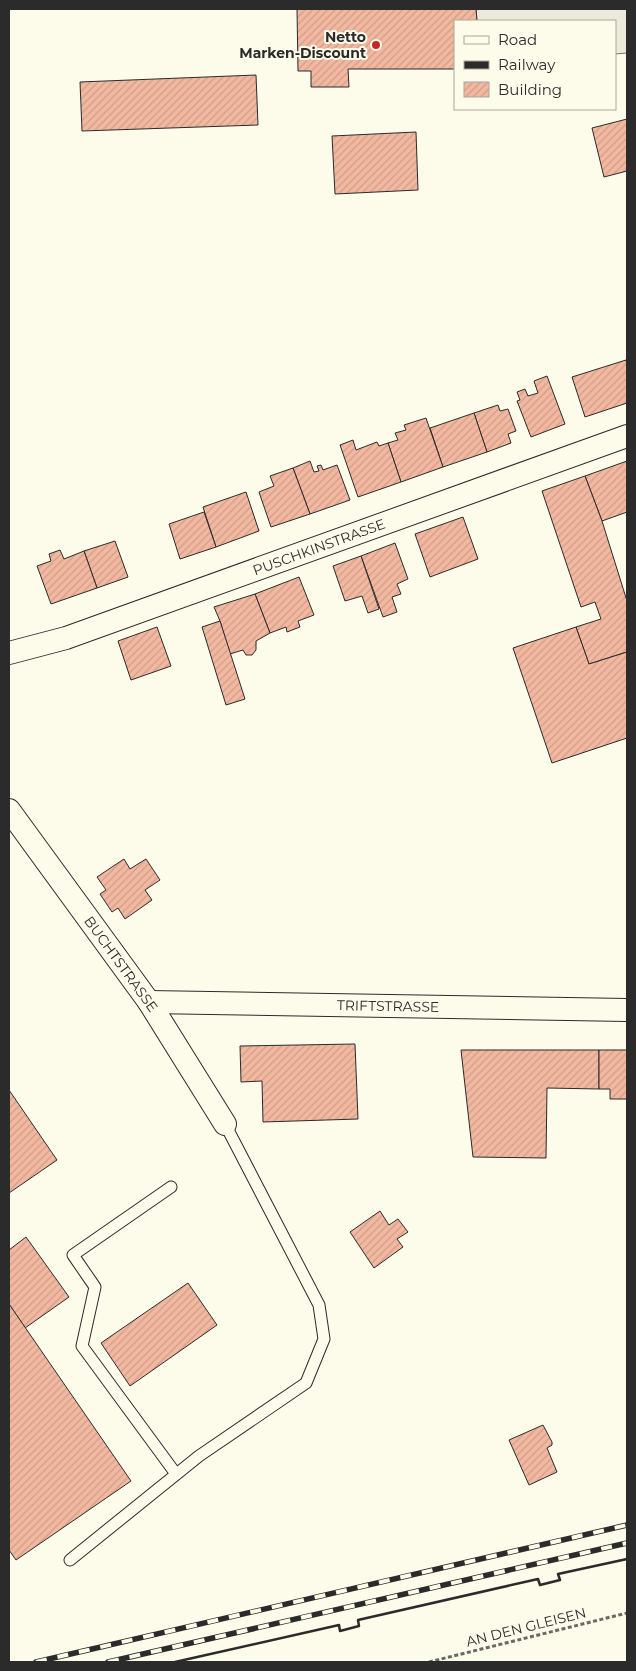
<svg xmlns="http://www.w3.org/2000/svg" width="636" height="1671" font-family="Montserrat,sans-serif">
<defs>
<pattern id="building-hatch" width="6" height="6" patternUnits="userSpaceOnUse" patternTransform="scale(1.25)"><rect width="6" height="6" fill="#f2b8a0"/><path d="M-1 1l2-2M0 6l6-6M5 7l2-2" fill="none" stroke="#d09e8a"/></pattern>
</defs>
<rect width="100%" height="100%" fill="#fdfbea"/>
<path fill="#eceadb" stroke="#74746e" d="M476 9H627V53L615 54V21H477Z"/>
<g fill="url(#building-hatch)" stroke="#2b2b2b">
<path d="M297 9H476L477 21H455V69H348L349 87H311V71H298Z"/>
<path d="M256 75 258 125 82 131 80 82Z"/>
<path d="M627 119V171L604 177 592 128Z"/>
<path d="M416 132 418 190 335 194 332 136Z"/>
<path d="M626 360 627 365V403L585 417 572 377Z"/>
<path d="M547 376 565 424 531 437 517 401 520 400 517 392 525 389 528 396 538 393 534 381Z"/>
<path d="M498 405 500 411 508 409 516 431 508 434 511 443 487 452 474 413Z"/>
<path d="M474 413 487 452 443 467 430 428Z"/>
<path d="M426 418 443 467 401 482 388 443 398 440 395 433 406 430 404 425Z"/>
<path d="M353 440 356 450 377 442 379 446 388 443 401 482 358 497 340 445Z"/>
<path d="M310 461 314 472 319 471 317 466 321 465 323 470 337 465 350 500 310 514 293 468Z"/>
<path d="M627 461V512L602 521 585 476Z"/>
<path d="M293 468 310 514 271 527 259 492 274 486 270 476Z"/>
<path d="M585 476 602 521 627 601V652L589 664 576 627 601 619 595 602 581 607 542 491Z"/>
<path d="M246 492 259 531 216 547 203 507Z"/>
<path d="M204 512 216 547 180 559 169 524Z"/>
<path d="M463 517 478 559 430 577 415 534Z"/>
<path d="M115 541 128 577 97 588 84 551Z"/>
<path d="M395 543 408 579 397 584 401 594 392 597 397 612 383 617 361 556Z"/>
<path d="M60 550 64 559 84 551 97 588 51 604 37 566 51 561 49 554Z"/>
<path d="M361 556 379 609 368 613 362 596 345 601 333 566Z"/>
<path d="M299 577 314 615 298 621 300 627 287 632 286 627 270 633 255 594Z"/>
<path d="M255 594 270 633 256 641V650L252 655H246L243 650 230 654 220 621 214 607Z"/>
<path d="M220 621 245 699 226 705 202 627Z"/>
<path d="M157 627 171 666 131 680 118 641Z"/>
<path d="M576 627 589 664 627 652V738L552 763 513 648Z"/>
<path d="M124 859 130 869 146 859 160 880 145 890 152 900 125 919 118 908 112 912 100 894 106 890 97 877Z"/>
<path d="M355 1044 358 1119 263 1122 262 1081 241 1082 240 1046Z"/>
<path d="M461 1050H599V1089L547 1088 546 1158 473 1157Z"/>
<path d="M599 1050H627V1099H610V1089H599Z"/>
<path d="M9 1090 57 1160 9 1193Z"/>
<path d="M380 1211 389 1225 398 1219 408 1232 397 1239 403 1247 374 1268 350 1232Z"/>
<path d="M26 1237 69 1297 25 1328 9 1304V1250Z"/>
<path d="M188 1283 217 1325 130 1386 101 1343Z"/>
<path d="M9 1304 131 1481 16 1560 9 1550Z"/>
<path d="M543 1425 552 1442V1445L547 1448 557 1472 529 1485 509 1440Z"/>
</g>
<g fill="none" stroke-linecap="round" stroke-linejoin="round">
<defs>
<g id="lane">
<path d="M171 1187 73 1255 95 1287 82 1346 176 1474"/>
<path d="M70 1560 199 1456 306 1383 324 1339 319 1305 225 1124"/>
</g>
<g id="street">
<path d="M9 653 66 638 627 436"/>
<path d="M9 810 149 1002 225 1124"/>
<path d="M149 1002 627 1010"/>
</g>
</defs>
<use href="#lane" stroke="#2b2b2b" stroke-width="13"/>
<use href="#street" stroke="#2b2b2b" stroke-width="24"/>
<path stroke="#6a6964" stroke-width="3" stroke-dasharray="4 2.5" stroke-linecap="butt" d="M429 1662 627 1613"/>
<use href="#lane" stroke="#fdfbea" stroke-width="11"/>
<use href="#street" stroke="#fdfbea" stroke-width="22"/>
<defs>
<g id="rail">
<path d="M36 1662 627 1525"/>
<path d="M108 1662 627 1543"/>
</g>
</defs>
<use href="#rail" stroke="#2b2b2b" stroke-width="5.5"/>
<use href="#rail" stroke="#fdfbea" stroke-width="4" stroke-dasharray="11" stroke-linecap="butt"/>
<path stroke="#2b2b2b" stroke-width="2.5" d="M175 1662 339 1625 340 1631 359 1626 358 1620 538 1579 540 1585 560 1580 558 1574 627 1559"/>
</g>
<circle fill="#c62828" stroke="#fdfbea" stroke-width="2" cx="376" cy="45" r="5"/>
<g text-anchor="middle" stroke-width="4" stroke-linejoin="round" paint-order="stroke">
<g font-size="14" font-weight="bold" fill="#2b2b2b" stroke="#fdfbea" text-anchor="end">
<text x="366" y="42">Netto<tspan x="366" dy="16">Marken-Discount</tspan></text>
</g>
<g font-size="14" fill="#2b2b2b" stroke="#fdfbea">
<text transform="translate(319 547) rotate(-20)" y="5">PUSCHKINSTRASSE</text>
<text transform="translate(121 964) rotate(54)" y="5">BUCHTSTRASSE</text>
<text transform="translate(388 1006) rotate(1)" y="5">TRIFTSTRASSE</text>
<text transform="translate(526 1627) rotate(-14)" y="5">AN DEN GLEISEN</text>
</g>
</g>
<rect width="636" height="1671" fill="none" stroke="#2b2b2b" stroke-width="20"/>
<rect x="454" y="20" width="162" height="90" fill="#fdfbea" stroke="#a9a89e"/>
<rect x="464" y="36" width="25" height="8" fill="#fdfbea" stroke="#a9a89e"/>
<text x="498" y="45" font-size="15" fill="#2b2b2b">Road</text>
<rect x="464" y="61" width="25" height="8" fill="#2b2b2b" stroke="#a9a89e"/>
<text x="498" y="70" font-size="15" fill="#2b2b2b">Railway</text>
<rect x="464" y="82" width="25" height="15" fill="url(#building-hatch)" stroke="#a9a89e"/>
<text x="498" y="95" font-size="15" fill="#2b2b2b">Building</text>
</svg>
